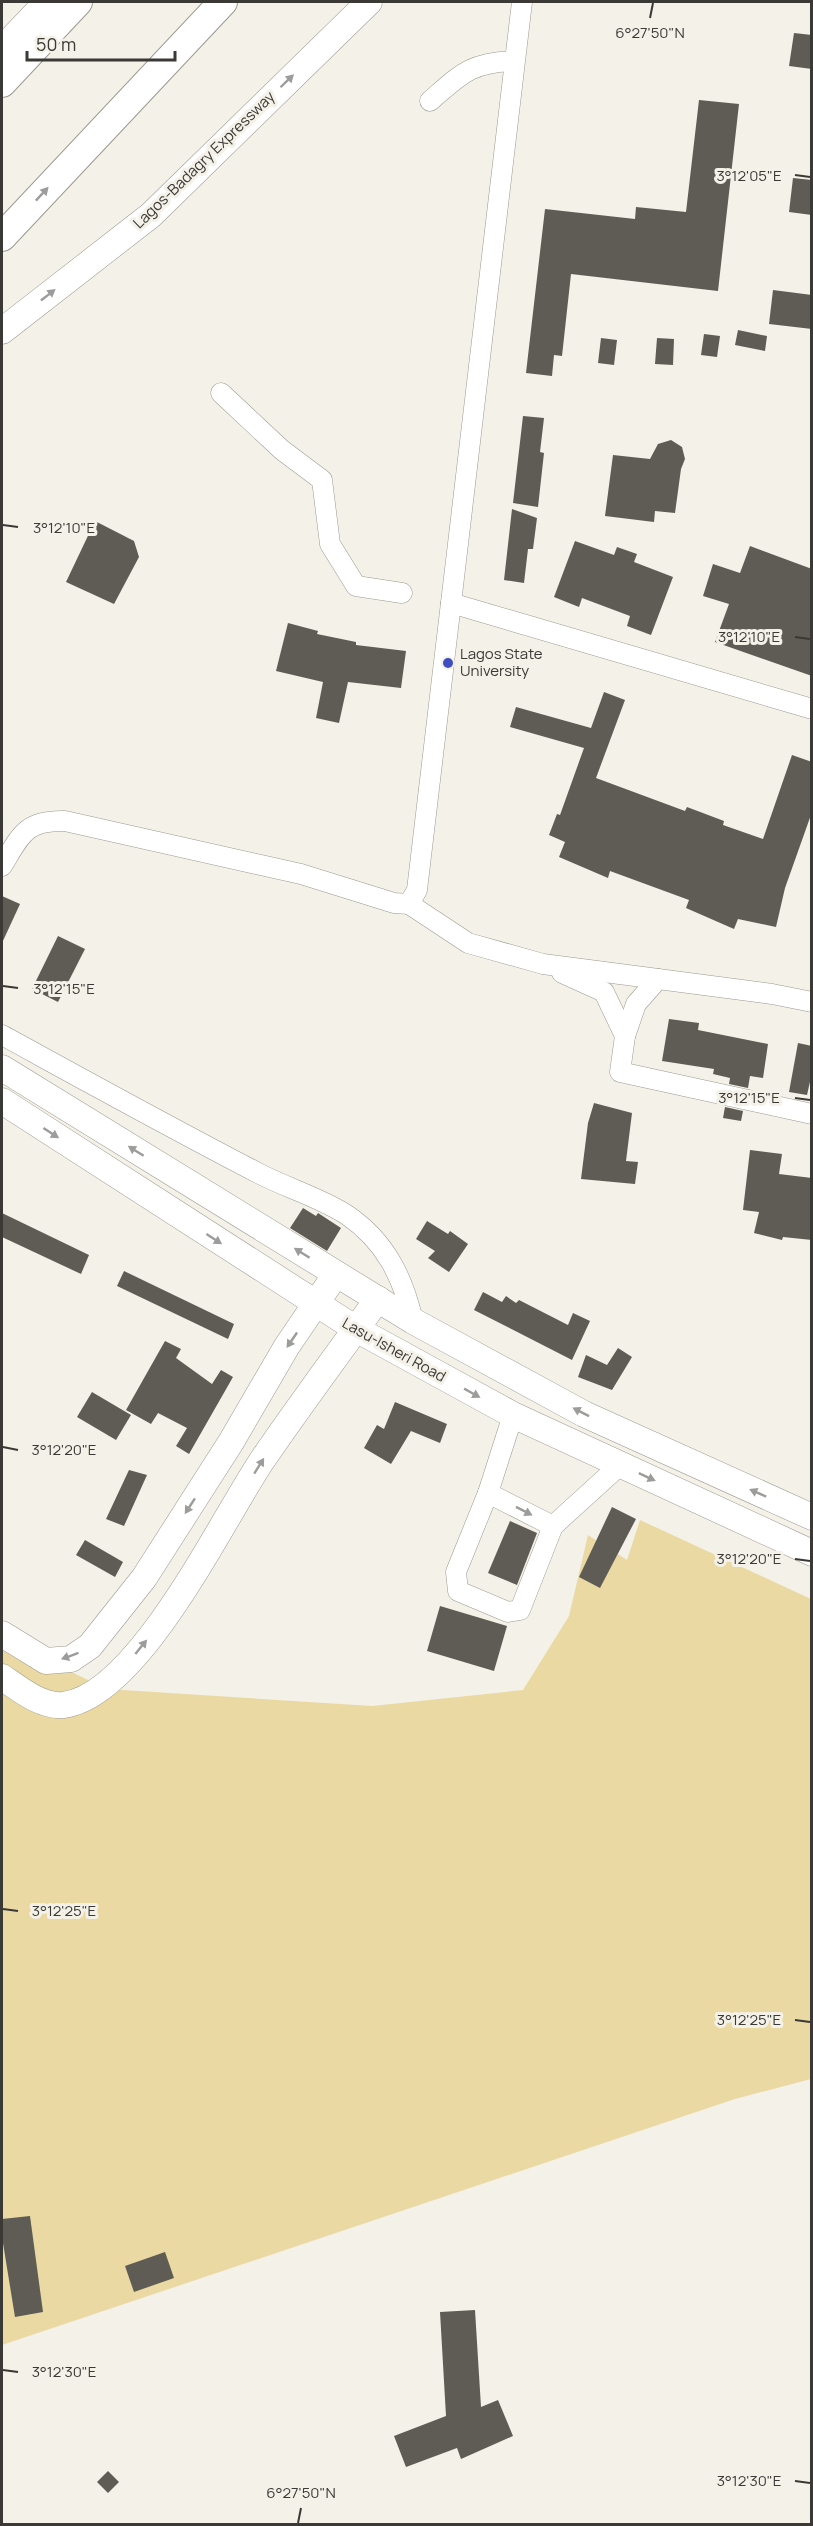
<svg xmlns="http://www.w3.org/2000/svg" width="813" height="2526" font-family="Manrope,sans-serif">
<rect width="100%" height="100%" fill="#f4f1e8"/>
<path fill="#ebd9a3" d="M640 1520 811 1599V2079L735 2099 2 2345V1639L107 1689 372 1706 523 1690 569 1616 588 1535 627 1560Z"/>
<g fill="#5e5c54">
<path d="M794 33 812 35V69L789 66Z"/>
<path d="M699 100 739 104 718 291 571 274 562 356 554 355 552 376 526 373 545 209 635 219 636 207 686 212Z"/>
<path d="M793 178 812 180V215L789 212Z"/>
<path d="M773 290 812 295V329L769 324Z"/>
<path d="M738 330 767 336 765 351 735 345Z"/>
<path d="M704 334 720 336 717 357 701 355Z"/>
<path d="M601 338 617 340 614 365 598 363Z"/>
<path d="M657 338 674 339 673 365 655 364Z"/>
<path d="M523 416 544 418 540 452 544 453 538 507 513 503Z"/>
<path d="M671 440 682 447 685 459 681 469 675 513 655 511 654 522 605 516 613 455 650 459 658 444Z"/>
<path d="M512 509 537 518 533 549H528L524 583 504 580Z"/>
<path d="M95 521 134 541 139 557 114 604 66 582Z"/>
<path d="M575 541 614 555 617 547 637 554 634 562 673 577 651 635 627 626 630 616 582 598 579 607 554 597Z"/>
<path d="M750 546 812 569V676L715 642 729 604 703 596 713 564 740 573Z"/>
<path d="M288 623 318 631 317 634 356 642V645L406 651 401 688 348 682 339 723 316 718 323 682 276 671Z"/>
<path d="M604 692 625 700 596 778 685 811 687 807 724 821 723 825 763 839 792 755 812 762V812L785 888 776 927 738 919 734 929 686 908 689 900 610 871 608 878 559 857 565 842 549 835 557 814 560 815 584 748 510 727 516 707 591 728Z"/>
<path d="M2 896 20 904 2 943Z"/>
<path d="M58 936 85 949 58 1002 32 989Z"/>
<path d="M669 1019 699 1023 698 1030 768 1044 763 1078 750 1076 748 1088 729 1084 730 1078 713 1074 714 1069 662 1061Z"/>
<path d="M798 1043 812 1046V1073L807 1095 789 1092Z"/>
<path d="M594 1103 632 1113 626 1161 638 1162 635 1184 581 1179 588 1123Z"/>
<path d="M725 1107 743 1111 741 1121 723 1118Z"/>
<path d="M750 1150 782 1154 779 1174 812 1178V1240L783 1237 782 1240 754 1233 759 1212 743 1210Z"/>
<path d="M303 1208 316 1216 318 1213 341 1228 327 1251 290 1228Z"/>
<path d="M2 1213 89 1255 81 1274 2 1237Z"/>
<path d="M427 1221 448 1234 450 1231 468 1244 449 1272 428 1258 435 1251 416 1239Z"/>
<path d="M124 1271 234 1324 228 1339 117 1286Z"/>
<path d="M483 1292 502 1302 506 1296 516 1303 519 1300 568 1325 573 1313 590 1321 572 1360 474 1310Z"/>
<path d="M165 1341 181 1349 176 1358 212 1384 221 1370 233 1377 189 1454 176 1446 187 1428 158 1413 151 1424 126 1410Z"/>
<path d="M618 1348 632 1357 612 1390 578 1377 586 1355 607 1365Z"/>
<path d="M92 1392 131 1415 116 1440 77 1417Z"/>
<path d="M395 1402 447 1424 440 1443 411 1431 391 1464 364 1448 377 1425 384 1429Z"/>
<path d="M129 1470 147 1475 124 1526 106 1519Z"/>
<path d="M612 1507 636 1519 600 1588 579 1577Z"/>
<path d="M510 1521 537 1533 517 1585 488 1573Z"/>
<path d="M85 1540 123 1562 115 1577 76 1555Z"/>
<path d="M440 1606 507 1626 494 1671 427 1651Z"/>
<path d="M30 2216 43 2312 15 2317 2 2237V2219Z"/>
<path d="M165 2252 174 2278 134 2292 125 2266Z"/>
<path d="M475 2310 481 2407 498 2400 513 2436 461 2459 457 2448 406 2467 394 2436 446 2416 440 2312Z"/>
<path d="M108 2471 119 2482 108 2493 97 2482Z"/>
</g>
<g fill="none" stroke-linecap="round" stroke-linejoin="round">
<defs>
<g id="minor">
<path d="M522 2 451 603 812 709"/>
<path d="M430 101C461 74 471 62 514 61"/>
<path d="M221 393 282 450 322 480 330 544 356 586 402 593"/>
<path d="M2 866C21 835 25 820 65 821L301 874 394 903 409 904 417 890 451 603"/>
<path d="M409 904 468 943 543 964 658 979"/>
<path d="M562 973 604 992 625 1036"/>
<path d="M812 1002 772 994 658 979 636 1004 625 1036 620 1072 812 1114"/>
<path d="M2 1035C88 1082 173 1129 260 1174 287 1188 321 1198 347 1215 385 1241 403 1277 413 1321"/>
<path d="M513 1415 488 1493 553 1526 620 1465"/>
<path d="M488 1493 456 1572 458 1591 508 1612 520 1610 553 1526"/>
</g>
<g id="major">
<path d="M2 49 47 2"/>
<path d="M2 331 151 215 369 2"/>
<path d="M2 1068 413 1321 584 1414 812 1517"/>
<path d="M2 1101 356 1329 513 1415 812 1553"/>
<path d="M2 1634 46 1661 71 1659 90 1646 144 1578 231 1442 287 1346 336 1274"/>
<path d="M2 1677C18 1688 41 1707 63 1705 139 1696 222 1519 263 1459 300 1405 339 1352 378 1299"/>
</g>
<g id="highway">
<path d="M2 83 78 2"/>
<path d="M2 237 223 2"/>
</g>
</defs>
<use href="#minor" stroke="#9c9990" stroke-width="21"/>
<use href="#major" stroke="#9c9990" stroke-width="27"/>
<use href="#highway" stroke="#9c9990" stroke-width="30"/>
<use href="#minor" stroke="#fff" stroke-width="20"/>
<use href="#major" stroke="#fff" stroke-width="26"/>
<use href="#highway" stroke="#fff" stroke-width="28"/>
</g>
<defs><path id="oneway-solid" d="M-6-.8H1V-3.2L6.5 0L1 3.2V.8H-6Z" transform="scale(1.5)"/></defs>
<g fill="#9c9c9a">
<use href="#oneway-solid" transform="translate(287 81) rotate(-44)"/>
<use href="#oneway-solid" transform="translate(42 194) rotate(-47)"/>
<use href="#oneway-solid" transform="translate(48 295) rotate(-38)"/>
<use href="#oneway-solid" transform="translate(51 1133) rotate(33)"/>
<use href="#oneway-solid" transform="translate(136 1151) rotate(-148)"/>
<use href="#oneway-solid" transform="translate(214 1239) rotate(33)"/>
<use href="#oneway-solid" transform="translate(302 1253) rotate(-148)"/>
<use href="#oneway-solid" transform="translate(292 1340) rotate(124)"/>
<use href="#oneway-solid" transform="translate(472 1393) rotate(29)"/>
<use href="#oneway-solid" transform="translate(581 1412) rotate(-153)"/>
<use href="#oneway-solid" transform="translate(259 1466) rotate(-58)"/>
<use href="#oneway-solid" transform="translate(647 1477) rotate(25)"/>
<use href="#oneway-solid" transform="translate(758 1493) rotate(-156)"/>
<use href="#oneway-solid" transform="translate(190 1506) rotate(123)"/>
<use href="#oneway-solid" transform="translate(524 1511) rotate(27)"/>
<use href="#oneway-solid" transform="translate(141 1647) rotate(-51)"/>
<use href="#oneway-solid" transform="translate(70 1656) rotate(160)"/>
</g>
<path fill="none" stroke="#3a3935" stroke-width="2" d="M650 18 653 3M795 175 810 177M3 525 18 527M795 637 810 639M3 986 18 988M795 1098 810 1100M3 1447 18 1450M795 1559 810 1561M3 1909 18 1911M795 2020 810 2022M3 2370 18 2372M795 2481 810 2483M298 2523 301 2508"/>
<circle fill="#3e4dc1" stroke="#f4f1e8" stroke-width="2" cx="448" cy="663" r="6"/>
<g text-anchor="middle" stroke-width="6" stroke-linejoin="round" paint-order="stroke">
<g font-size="15" fill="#3a3935" stroke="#f4f1e8">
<text transform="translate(204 160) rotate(-44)" y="5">Lagos-Badagry Expressway</text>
<text transform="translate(394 1350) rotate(29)" y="5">Lasu-Isheri Road</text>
</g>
<g font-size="15" fill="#3a3935" stroke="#f4f1e8" text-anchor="start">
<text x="460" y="659">Lagos State<tspan x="460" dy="17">University</tspan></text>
</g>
</g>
<g font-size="15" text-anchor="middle" fill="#3a3935" stroke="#f4f1e8" stroke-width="6" stroke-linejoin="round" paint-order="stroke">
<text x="650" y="38">6°27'50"N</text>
<text x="749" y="181">3°12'05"E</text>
<text x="64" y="533">3°12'10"E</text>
<text x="749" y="642">3°12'10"E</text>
<text x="64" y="994">3°12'15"E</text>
<text x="749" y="1103">3°12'15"E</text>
<text x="64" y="1455">3°12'20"E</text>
<text x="749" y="1564">3°12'20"E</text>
<text x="64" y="1916">3°12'25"E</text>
<text x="749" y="2025">3°12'25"E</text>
<text x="64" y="2377">3°12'30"E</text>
<text x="749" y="2486">3°12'30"E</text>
<text x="301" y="2498">6°27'50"N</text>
</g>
<rect width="813" height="2526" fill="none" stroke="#3a3935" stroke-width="6"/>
<path d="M27 51v9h148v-9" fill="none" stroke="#3a3935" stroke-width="3"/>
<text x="36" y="51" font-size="18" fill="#3a3935" stroke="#f4f1e8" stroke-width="4.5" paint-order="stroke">50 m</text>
</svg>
